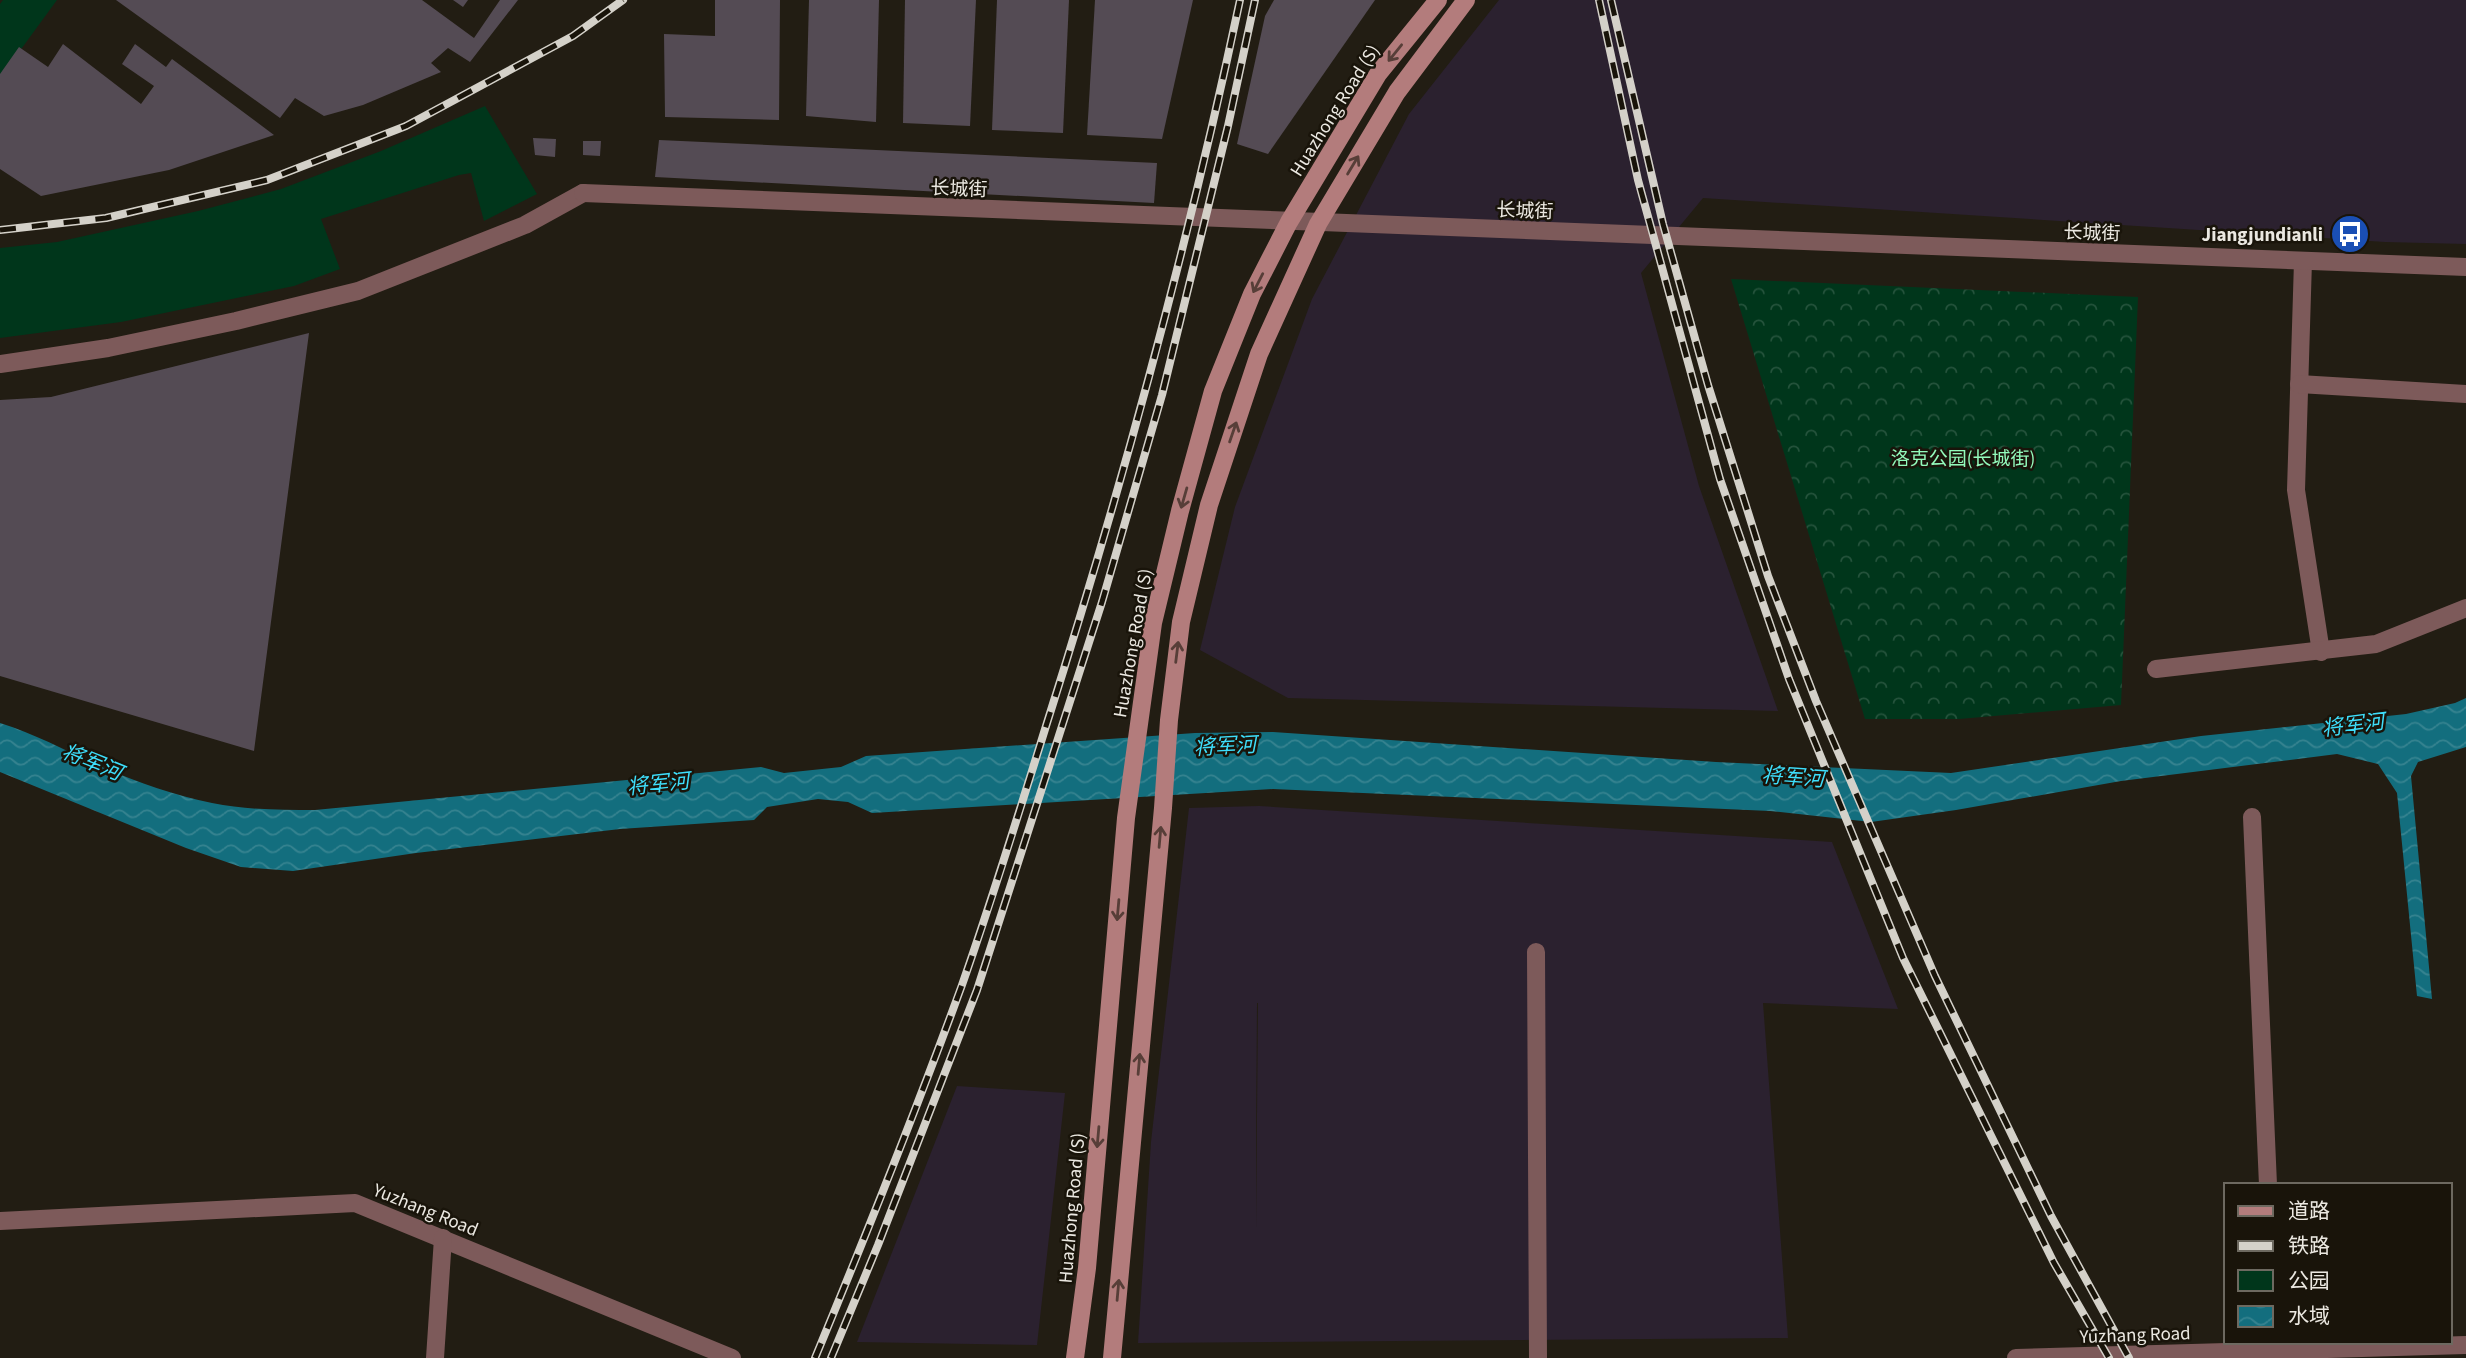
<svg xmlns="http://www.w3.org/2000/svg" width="2466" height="1358" font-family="'Source Sans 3','Noto Sans SC',sans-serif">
<defs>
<pattern id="forest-crowns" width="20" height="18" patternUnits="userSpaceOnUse" patternTransform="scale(1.75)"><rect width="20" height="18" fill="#00361b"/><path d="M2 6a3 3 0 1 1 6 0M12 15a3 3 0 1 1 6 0" fill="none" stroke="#25533c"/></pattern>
<pattern id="water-waves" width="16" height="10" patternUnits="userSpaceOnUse" patternTransform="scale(1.75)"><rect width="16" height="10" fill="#136e7e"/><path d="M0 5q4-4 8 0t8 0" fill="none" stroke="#368390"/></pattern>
</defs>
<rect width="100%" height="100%" fill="#221d13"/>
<g fill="#2b212f" fill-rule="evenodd">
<path d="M1499 0H2466V244L2385 242 1703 198 1641 273 1699 486 1778 711 1288 698 1200 650 1235 507 1312 299 1409 114Z"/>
<path d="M1259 806 1832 842 1898 1009 1763 1003 1788 1338 1138 1343 1151 1142 1189 808ZM1257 1003H1258L1256 1231V1148Z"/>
<path d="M957 1086 1065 1093 1037 1345 857 1342Z"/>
</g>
<g fill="#00361b">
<path d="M3 0H57L0 78V4Z"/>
<path d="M485 106 537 194 484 221 471 173 459 175 321 219 340 269 294 286 121 322 0 338V248L57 242 198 211 281 189 381 151Z"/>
</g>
<path fill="url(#forest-crowns)" d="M1731 279 2138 297 2121 705 1959 719H1865Z"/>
<path fill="url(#water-waves)" d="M2466 698V747L2418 762 2411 776 2432 999 2417 996 2397 793 2378 764 2337 754 2121 781 1956 810 1871 822 1770 811 1273 789 872 813 848 802 818 799 767 807 754 820 620 829 416 853 293 871 241 867 186 848 0 772V723C38 735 68 752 104 768 138 782 176 796 212 803 246 810 281 810 315 810L761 767 784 773 841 767 866 756 1195 733 1273 732 1716 762 1951 773 2201 736 2406 714 2455 703Z"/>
<g fill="#544b54">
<path d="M116 0H422L474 38 500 0H518L470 62 448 48 431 63 441 72 363 105 324 116 295 98 280 118Z"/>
<path d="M453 0H468L463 7Z"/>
<path d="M715 0H780L779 120 665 117 664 34 715 36Z"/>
<path d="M809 0H879L876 122 806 116Z"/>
<path d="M905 0H976L970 126 903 123Z"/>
<path d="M997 0H1069L1063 133 992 130Z"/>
<path d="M1095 0H1193L1162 139 1087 135Z"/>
<path d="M1274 0H1375L1268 154 1237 144 1265 16Z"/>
<path d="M63 44 141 104 154 86 122 64 135 44 166 67 172 59 274 135 169 170 41 196 0 169V74L19 47 48 67Z"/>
<path d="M533 138 556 139 555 157 535 155Z"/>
<path d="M659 140 1157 163 1154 203 655 177Z"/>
<path d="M583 141H601L600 156 583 155Z"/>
<path d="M309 333 254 751 0 676V400L51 397Z"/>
</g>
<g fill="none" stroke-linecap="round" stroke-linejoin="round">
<g stroke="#7d5a5a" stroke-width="18">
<path d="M2303 261 2296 490 2321 652"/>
<path d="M0 364 108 348 236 321 358 291 525 225 583 193"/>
<path d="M2299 384 2466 394"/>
<path d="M2156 669 2376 644 2466 608"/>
<path d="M2252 817 2268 1185"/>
<path d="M1536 952 1538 1358"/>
<path d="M0 1221 355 1203 732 1358"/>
<path d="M435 1358 443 1238"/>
<path d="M2016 1358 2466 1345"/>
</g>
<path stroke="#7d5a5a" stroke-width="18" d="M583 193 2466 267"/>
<g stroke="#b37c7c" stroke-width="18">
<path d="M1075 1358 1087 1268 1126 818 1153 623 1180 511 1213 391 1252 294 1289 222 1378 74 1438 0"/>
<path d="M1112 1358 1163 808 1169 720 1181 622 1209 505 1259 354 1318 224 1397 92 1466 0"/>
</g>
<defs>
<g id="rail">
<path d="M1599 0 1638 180 1720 479 1789 679 1903 958 2054 1263 2109 1358"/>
<path d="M1611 0 1663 224 1708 385 1768 576 1816 701 1935 976 2051 1216 2129 1358"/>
<path d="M0 230 106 218 267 180 406 126 573 36 623 0"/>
<path d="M815 1358C866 1235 916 1111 962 985 992 900 1019 813 1046 726 1122 487 1188 246 1240 0"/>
<path d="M831 1358 878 1245 977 990 1102 602 1162 395 1228 126 1255 0"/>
</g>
</defs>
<use href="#rail" stroke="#d4d1c9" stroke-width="8"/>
<use href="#rail" stroke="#19140a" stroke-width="5" stroke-dasharray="16" stroke-linecap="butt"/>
</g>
<defs><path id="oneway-shaft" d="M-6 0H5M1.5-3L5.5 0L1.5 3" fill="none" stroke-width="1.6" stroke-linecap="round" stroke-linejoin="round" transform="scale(1.75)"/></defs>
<g stroke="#573e38">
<use href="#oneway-shaft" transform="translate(1395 53) rotate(129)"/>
<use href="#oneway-shaft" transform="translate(1353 165) rotate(-59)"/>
<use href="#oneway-shaft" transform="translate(1258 283) rotate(117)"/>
<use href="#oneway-shaft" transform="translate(1233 432) rotate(-71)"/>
<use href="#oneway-shaft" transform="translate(1184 498) rotate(106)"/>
<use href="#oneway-shaft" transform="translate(1177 652) rotate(-83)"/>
<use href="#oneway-shaft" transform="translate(1160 837) rotate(-85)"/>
<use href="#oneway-shaft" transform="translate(1118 910) rotate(95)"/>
<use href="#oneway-shaft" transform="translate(1139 1064) rotate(-85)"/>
<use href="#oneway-shaft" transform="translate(1098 1137) rotate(95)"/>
<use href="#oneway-shaft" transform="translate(1118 1290) rotate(-85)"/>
</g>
<defs>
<symbol id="bus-disc" viewBox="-11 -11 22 22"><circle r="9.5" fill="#1a4fb4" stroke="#19140a"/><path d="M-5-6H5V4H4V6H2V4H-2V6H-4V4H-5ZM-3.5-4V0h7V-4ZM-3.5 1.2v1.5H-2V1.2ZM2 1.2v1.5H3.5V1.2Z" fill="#fff"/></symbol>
</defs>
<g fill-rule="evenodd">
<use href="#bus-disc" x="2328" y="212" width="44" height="44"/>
</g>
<g text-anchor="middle" stroke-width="5" stroke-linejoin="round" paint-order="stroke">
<g font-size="19" fill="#ebe8e1" stroke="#19140a">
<text transform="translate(1334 110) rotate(-58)" y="7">Huazhong Road (S)</text>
<text transform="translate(959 188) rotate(2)" y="7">长城街</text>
<text transform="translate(1525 210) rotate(2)" y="7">长城街</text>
<text transform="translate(2092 232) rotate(2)" y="7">长城街</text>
<text transform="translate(1132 643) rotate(-80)" y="7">Huazhong Road (S)</text>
<text transform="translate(1071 1208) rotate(-85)" y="7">Huazhong Road (S)</text>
<text transform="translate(426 1209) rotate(22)" y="7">Yuzhang Road</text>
<text transform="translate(2135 1334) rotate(-2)" y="7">Yuzhang Road</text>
</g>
<g font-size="19" font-weight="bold" fill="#ebe8e1" stroke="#19140a" text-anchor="end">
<text x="2323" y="241">Jiangjundianli</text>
</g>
<g font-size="19" fill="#93fbbc" stroke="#19140a">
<text x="1963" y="465">洛克公园(长城街)</text>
</g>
<g font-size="21" font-style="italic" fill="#3edefb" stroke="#19140a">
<text transform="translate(2353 725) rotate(-7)" y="7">将军河</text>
<text transform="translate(1225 746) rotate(-3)" y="7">将军河</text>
<text transform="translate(92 762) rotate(22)" y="7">将军河</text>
<text transform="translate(1793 777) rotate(4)" y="7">将军河</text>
<text transform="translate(658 784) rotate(-6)" y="7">将军河</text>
</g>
</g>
<rect x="2224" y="1183" width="228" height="161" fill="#19140a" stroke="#6d6960" stroke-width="2"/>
<rect x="2238" y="1206" width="35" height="10" fill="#b37c7c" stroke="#6d6960" stroke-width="2"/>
<text x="2288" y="1218" font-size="21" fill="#ebe8e1">道路</text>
<rect x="2238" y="1241" width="35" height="10" fill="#d4d1c9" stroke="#6d6960" stroke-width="2"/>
<text x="2288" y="1253" font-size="21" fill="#ebe8e1">铁路</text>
<rect x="2238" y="1270" width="35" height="21" fill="#00361b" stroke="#6d6960" stroke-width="2"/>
<text x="2288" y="1288" font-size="21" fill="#ebe8e1">公园</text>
<rect x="2238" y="1306" width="35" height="21" fill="url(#water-waves)" stroke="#6d6960" stroke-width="2"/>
<text x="2288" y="1323" font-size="21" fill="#ebe8e1">水域</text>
</svg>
